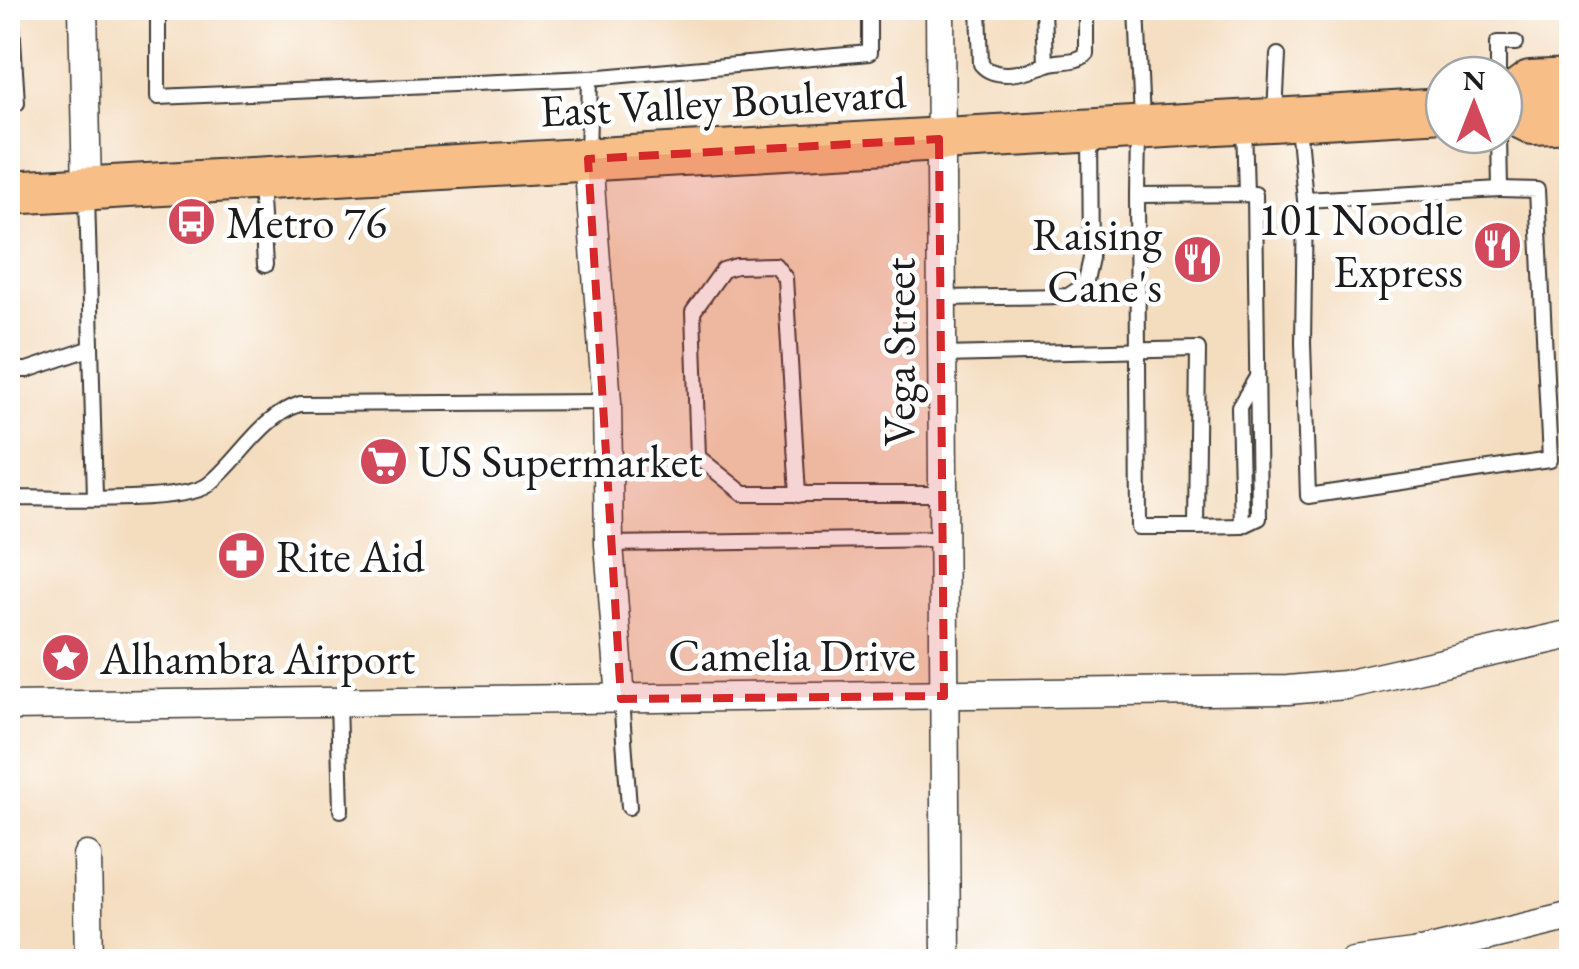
<svg xmlns="http://www.w3.org/2000/svg" width="1579" height="969" font-family="'EB Garamond',serif">
<rect width="100%" height="100%" fill="#fff"/>
<filter id="ink" filterUnits="userSpaceOnUse"><feTurbulence type="fractalNoise" baseFrequency=".01" numOctaves="2"/><feDisplacementMap in="SourceGraphic" scale="20" xChannelSelector="R" yChannelSelector="G"/><feConvolveMatrix kernelMatrix="1 2 1 2 8 2 1 2 1" color-interpolation-filters="sRGB"/></filter>
<filter id="wash" filterUnits="userSpaceOnUse"><feTurbulence type="fractalNoise" baseFrequency=".0048" numOctaves="4" result="noise"/><feDisplacementMap in="SourceGraphic" scale="40" xChannelSelector="R" yChannelSelector="G"/><feGaussianBlur stdDeviation="2.25" result="paint"/><feColorMatrix in="noise" values="0 0 0 0 0 0 0 0 0 0 0 0 0 0 0 0 0 1.4 0 .05"/><feComposite in="paint" operator="in"/></filter>
<g filter="url(#wash)">
<rect width="100%" height="100%" fill="#f4ddbf"/>
</g>
<g filter="url(#ink)">
<g fill="none" stroke-linecap="round" stroke-linejoin="round">
<defs>
<g id="lane">
<path d="M158 8V97L590 78 588 155"/>
<path d="M979 8 981 64C997 83 1030 70 1048 64 1061 59 1074 64 1086 54V8"/>
<path d="M1043 8 1045 64"/>
<path d="M1137 8 1142 121"/>
<path d="M1498 75V43H1516"/>
<path d="M590 78 869 53V8"/>
<path d="M8 105 17 103 11 8"/>
<path d="M1275 114 1278 55"/>
<path d="M1244 125 1246 194"/>
<path d="M1298 125 1305 200 1500 189 1499 135"/>
<path d="M260 184 265 265"/>
<path d="M87 194 95 497"/>
<path d="M1137 195 1138 133"/>
<path d="M1305 200 1303 343 1308 496 1550 460 1537 190 1500 189"/>
<path d="M941 298 1068 296 1085 285 1091 258 1090 136"/>
<path d="M942 355 1198 349 1196 527 1242 526 1239 407 1257 377"/>
<path d="M8 370H27L89 349"/>
<path d="M798 495 785 278 775 265 736 266 723 270 693 312 698 457 744 494H942"/>
<path d="M8 498C45 498 182 504 208 485 240 460 259 418 300 404L607 402"/>
<path d="M1196 527H1139L1137 195 1255 194 1259 518 1242 526"/>
<path d="M609 544 943 539"/>
<path d="M621 699 629 807"/>
<path d="M338 701 341 810"/>
</g>
<g id="street">
<path d="M83 8 87 189"/>
<path d="M940 8 946 962"/>
<path d="M588 159 607 402 609 544 621 699"/>
<path d="M8 706 1288 690 1345 685 1572 634"/>
<path d="M87 856 89 962"/>
<path d="M1353 962 1413 954 1572 916"/>
</g>
<g id="primary">
<path d="M1504 102 1530 83 1572 81"/>
<path d="M1504 109 1533 123 1572 121"/>
<path d="M8 193 1444 110"/>
</g>
</defs>
<use href="#lane" stroke="#3c3934" stroke-width="18"/>
<use href="#street" stroke="#3c3934" stroke-width="31"/>
<use href="#primary" stroke="#3c3934" stroke-width="46"/>
<use href="#lane" stroke="#fff" stroke-width="14"/>
<use href="#street" stroke="#fff" stroke-width="28"/>
<use href="#primary" stroke="#f7be87" stroke-width="42"/>
</g>
</g>
<path fill="#d62828" fill-opacity="0.2" stroke="#d62828" stroke-width="8" stroke-dasharray="20 12" stroke-linejoin="round" d="M939 139 944 696 621 699 588 159Z"/>
<defs>
<symbol id="bus-disc" viewBox="-11 -11 22 22"><circle r="9.5" fill="#d1495b" stroke="#fff"/><path d="M-5-6H5V4H4V6H2V4H-2V6H-4V4H-5ZM-3.5-4V0h7V-4ZM-3.5 1.2v1.5H-2V1.2ZM2 1.2v1.5H3.5V1.2Z" fill="#fff"/></symbol>
<symbol id="restaurant-disc" viewBox="-11 -11 22 22"><circle r="9.5" fill="#d1495b" stroke="#fff"/><path d="M-5-6h1v4h1v-4h1v4h1v-4h1v5L-1.5 .5V6h-2V.5L-5-1ZM5-6V6H3V1.5H1.5Q1.5-4 5-6Z" fill="#fff"/></symbol>
<symbol id="supermarket-disc" viewBox="-11 -11 22 22"><circle r="9.5" fill="#d1495b" stroke="#fff"/><path d="M-6-5.5h2.5l.6 2H6L4.5 2H-2.5L-4.4-4H-6ZM-1.5 3.2a1.3 1.3 0 1 0 .1 0ZM3 3.2a1.3 1.3 0 1 0 .1 0Z" fill="#fff"/></symbol>
<symbol id="pharmacy-disc" viewBox="-11 -11 22 22"><circle r="9.5" fill="#d1495b" stroke="#fff"/><path d="M-2-6h4v4h4v4h-4v4h-4v-4h-4v-4h4Z" fill="#fff"/></symbol>
<symbol id="sight-disc" viewBox="-11 -11 22 22"><circle r="9.5" fill="#d1495b" stroke="#fff"/><path d="M0-6L1.8-2.2L6-1.7L2.9 1.2L3.7 5.4L0 3.3L-3.7 5.4L-2.9 1.2L-6-1.7L-1.8-2.2Z" fill="#fff"/></symbol>
</defs>
<g fill-rule="evenodd">
<use href="#bus-disc" x="164" y="194" width="55" height="55"/>
<use href="#restaurant-disc" x="1470" y="218" width="55" height="55"/>
<use href="#restaurant-disc" x="1170" y="232" width="55" height="55"/>
<use href="#supermarket-disc" x="356" y="434" width="55" height="55"/>
<use href="#pharmacy-disc" x="214" y="528" width="55" height="55"/>
<use href="#sight-disc" x="38" y="630" width="55" height="55"/>
</g>
<g text-anchor="middle" stroke-width="9" stroke-linejoin="round" paint-order="stroke">
<g font-size="45" fill="#1c1c1c" stroke="#fff">
<text transform="translate(723 101) rotate(-3)" y="16">East Valley Boulevard</text>
<text transform="translate(899 352) rotate(-90)" y="16">Vega Street</text>
<text x="792" y="671">Camelia Drive</text>
</g>
<g font-size="45" fill="#1c1c1c" stroke="#fff" text-anchor="start">
<text x="1463" y="235" text-anchor="end">101 Noodle<tspan x="1463" dy="52">Express</tspan></text>
<text x="226" y="238">Metro 76</text>
<text x="1162" y="250" text-anchor="end">Raising<tspan x="1162" dy="52">Cane's</tspan></text>
<text x="418" y="477">US Supermarket</text>
<text x="276" y="572">Rite Aid</text>
<text x="100" y="674">Alhambra Airport</text>
</g>
</g>
<rect width="1579" height="969" fill="none" stroke="#fff" stroke-width="40"/>
<g transform="translate(1474 105)"><circle r="48" fill="#ffffff" stroke="#a4a4a4" stroke-width="2.5"/>
<path d="M0-8L18 38L0 25L-18 38Z" fill="#d1495b"/>
<text y="-15" font-size="28" font-weight="bold" text-anchor="middle" fill="#1c1c1c">N</text>
</g>
</svg>
